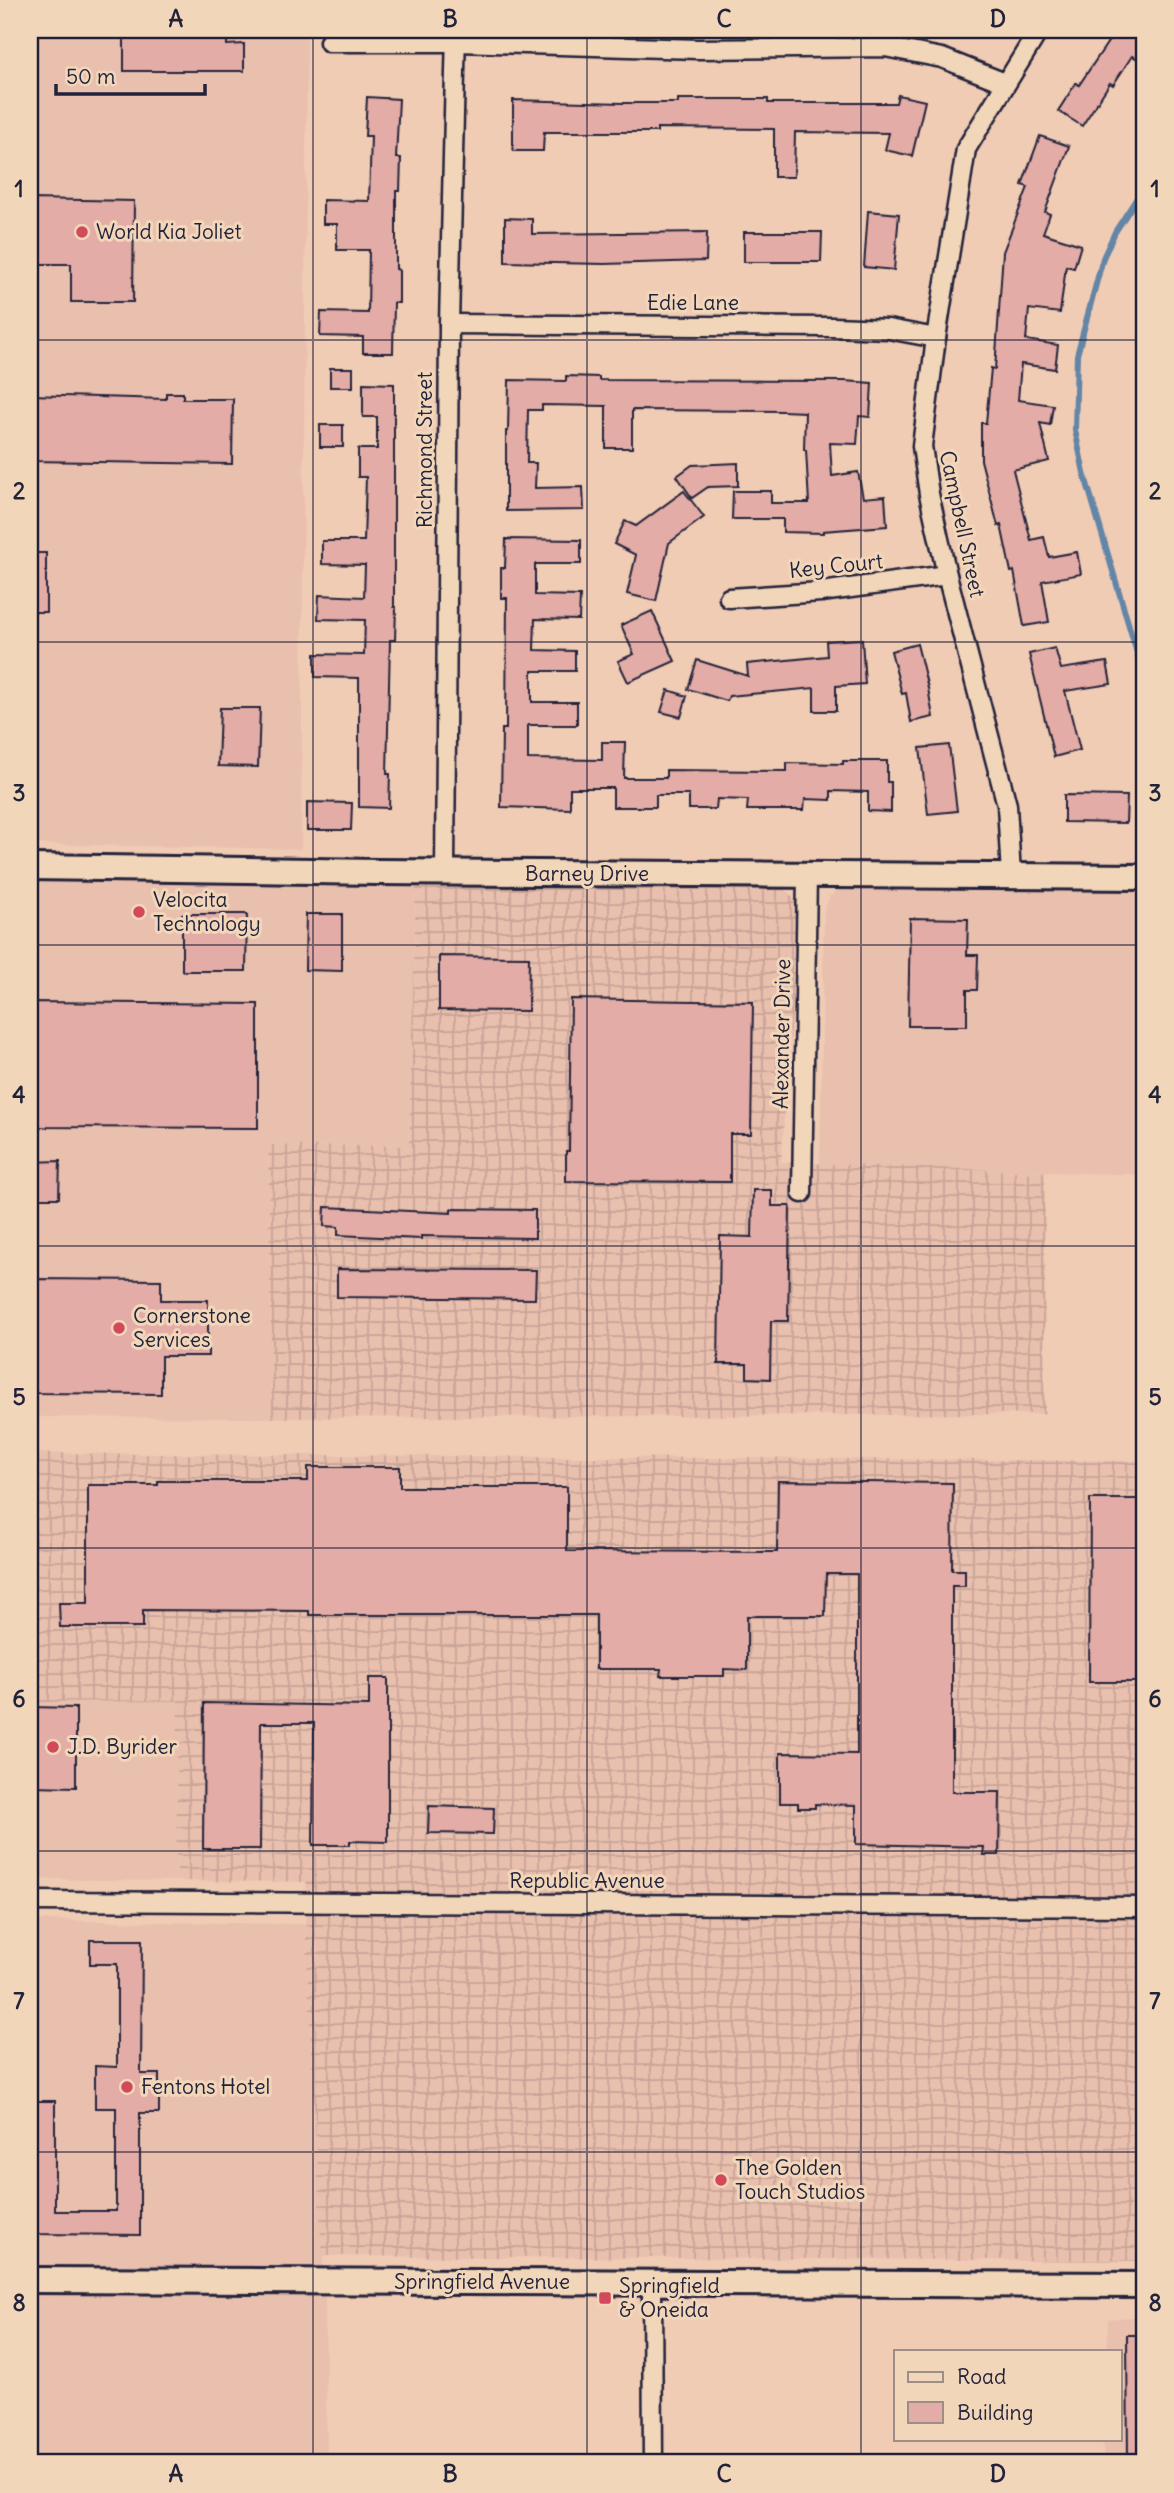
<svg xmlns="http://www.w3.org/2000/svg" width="1174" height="2493" font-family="Delius,sans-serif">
<defs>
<pattern id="industrial-grid" width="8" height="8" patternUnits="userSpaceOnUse" patternTransform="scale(1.75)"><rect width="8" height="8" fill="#e9bfae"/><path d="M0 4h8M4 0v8" fill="none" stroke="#c8a497"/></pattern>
</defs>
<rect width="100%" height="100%" fill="#f1ccb5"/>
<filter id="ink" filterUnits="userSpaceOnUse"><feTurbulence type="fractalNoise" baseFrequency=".0143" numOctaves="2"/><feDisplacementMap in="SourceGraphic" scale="14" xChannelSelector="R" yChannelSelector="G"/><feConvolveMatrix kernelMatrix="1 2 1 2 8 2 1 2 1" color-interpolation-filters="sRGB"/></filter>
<g filter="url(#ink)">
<g fill="#e9bfae">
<path d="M30 30H307L301 849 30 844Z"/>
<path d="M30 881 416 884 409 1146 268 1145 272 1418 30 1417Z"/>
<path d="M842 887 1144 888V1175L820 1164 824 911 830 896Z"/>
<path d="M179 1701 176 1881 30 1879V1702Z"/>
<path d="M30 1920 305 1924 325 2298 327 2463H30Z"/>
<path d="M1144 2316V2463H1103L1104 2439H1120V2351H1107L1108 2319Z"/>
</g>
<g fill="url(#industrial-grid)">
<path d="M416 884 779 885 790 894 800 907 781 1162 1045 1172V1414L272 1418 268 1145 409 1146Z"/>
<path d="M30 1453 1144 1461V2261L322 2256 305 1924 306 1882 176 1881 178 1701 30 1702Z"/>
</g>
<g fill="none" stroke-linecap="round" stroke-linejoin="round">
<path stroke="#6385a6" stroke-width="6" d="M1144 187 1115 232 1103 258 1077 355 1075 430 1084 473 1144 677"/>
</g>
<g fill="#e4aca6" stroke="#22223b" stroke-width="2">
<path d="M124 30H227V45L244 44V71H124Z"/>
<path d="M1116 30H1144V62L1132 56 1113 85 1110 83 1082 126 1058 111 1076 83 1079 85Z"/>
<path d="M898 95 925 101 912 156 885 150 889 133 795 132 794 177H774V129L657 128V132H544L543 151H513V100L623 103H678V99H768V103H896Z"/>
<path d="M367 97 399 99 396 158H401L400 191H396V269L399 270V303H394L393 353H363V337L320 336 321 312 368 313 369 250H337V224H323V200L369 201 371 136H365Z"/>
<path d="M1040 136 1069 146 1045 212 1050 214 1043 233 1081 245 1074 268 1066 266 1060 313 1029 309 1026 340 1058 345 1055 369 1021 364 1018 400 1053 405 1050 425 1040 423 1049 461 1013 470 1031 540 1044 537 1049 557 1077 552 1081 574 1042 581 1049 622 1024 626 1014 571 1011 572 1001 525 998 526 981 460V423H986L991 368 995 369 1003 252 1028 187 1022 185Z"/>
<path d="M30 199 134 201 133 302H71V264H30Z"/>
<path d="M868 211 899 214 894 270 864 267Z"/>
<path d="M505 218 532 219V234L707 232 706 261 604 264 505 262Z"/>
<path d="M744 232H822L821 262H744Z"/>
<rect x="330" y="368" width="23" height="19"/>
<path d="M566 376 599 377V380L844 381 872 383 870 417 859 416 857 444 830 443 832 476 858 472 863 498 885 496 887 526 823 531V533L783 532V519H732L733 491H771V503H809L806 450H804L805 412 782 411 632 410V448H606V406L542 405V410H528L527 463H536L535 488 583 487 584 510 506 511V431H508L509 380 566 381Z"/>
<path d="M363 383 394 384V607H396L395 640H390L387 774H390L389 808 359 807V678L315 677V654L364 655 365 620 318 619 319 595 364 597 365 565 322 564V541H364L366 477H358V449H377V417H363Z"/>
<path d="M166 393H183V399H233L232 464 30 461V395L166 399Z"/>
<rect x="320" y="425" width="23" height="22"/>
<path d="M738 463V486L708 487 692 498 677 476 692 465Z"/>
<path d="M684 491 704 517 669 543 656 601 627 594 636 555 614 544 625 521 636 526Z"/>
<path d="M506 539 581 540V564H535V595L580 596 579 620 535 619 534 650 575 651V671H532V702H577V725H528V759L602 760V742H625L624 778H666V770L787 771V763L843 764V761H887V782H891V812L868 811V792L831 791V800L805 799 804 810H747L748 800 717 799 716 809H689V795H656V807H613V788H570V809L501 807 502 729H506L507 598H501V568H505Z"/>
<rect x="30" y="553" width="16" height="59"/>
<path d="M652 611 675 661 628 682 618 661 634 654 621 625Z"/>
<path d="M862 639 865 684 836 686V711H814V688L729 696 727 701 688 689 697 660 748 676 747 664 827 656 826 641Z"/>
<path d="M917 644 928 688 933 717 911 722 906 693 902 694 891 651Z"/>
<path d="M1055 648 1061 669 1107 662 1111 684 1065 691 1080 750 1054 757 1029 654Z"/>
<path d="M668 690 687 696 681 717 661 712Z"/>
<path d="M220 708H260L258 767 218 766Z"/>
<path d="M949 745 957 811 928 814 920 748Z"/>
<path d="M1064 795 1127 796 1126 823 1064 822Z"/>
<path d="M307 802 352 803 351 830H307Z"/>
<path d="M182 914H247L246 971H182Z"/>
<path d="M306 914H342V971L305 970Z"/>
<path d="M910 918 968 919 967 955H978L977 990H967V1026H908Z"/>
<path d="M439 956 529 957 528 1011 439 1010Z"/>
<path d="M571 999 753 1002 751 1134H730V1182L566 1181V1151H569Z"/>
<path d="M30 1002 258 1004V1128L30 1127Z"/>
<path d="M60 1161 59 1198H30V1162Z"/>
<path d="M753 1190H772V1206H790L788 1321H771L770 1379 747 1378V1364H718L720 1236 752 1237Z"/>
<path d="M325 1207 451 1213V1209L535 1210V1238L421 1236V1239L338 1235V1227L324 1226Z"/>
<path d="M337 1269 536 1270 535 1299 337 1297Z"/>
<path d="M30 1279 161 1280V1300H208V1356H161V1394L30 1393Z"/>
<path d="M308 1467H400V1487H567V1551L777 1552 778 1481 953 1483 952 1570H965V1586H952V1792H1000L999 1855H983L984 1847 856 1844V1805L815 1804V1808H798V1803H780V1753L857 1754V1574H826L825 1616H747V1670L724 1669V1676H660L661 1669H596V1615H309V1611L143 1610V1627H60L59 1603H88V1485H158V1481H308Z"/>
<path d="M1090 1499H1144V1682H1089Z"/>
<path d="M369 1678H388V1842L350 1841V1845H313L314 1723H261L260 1849H203L204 1703 369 1706Z"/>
<path d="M30 1707 76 1708V1787L30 1786Z"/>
<path d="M429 1806 494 1808 493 1834 428 1833Z"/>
<path d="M90 1940H142L141 2074H159V2113H140V2235L31 2234V2101H55V2211H116V2108H95V2066L117 2067V1964H90Z"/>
<path d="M1127 2335H1144V2463H1128Z"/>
</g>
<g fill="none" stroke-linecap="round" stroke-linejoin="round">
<defs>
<g id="street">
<path d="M329 42H456L698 49 885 47 942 58 1005 83"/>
<path d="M449 324 833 327 888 329 936 338"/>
<path d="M729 598 821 592 947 575"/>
<path d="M445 872 449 324 456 30"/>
<path d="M1011 876 1007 805 947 575 929 494 922 446 936 338 966 149 1039 30"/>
<path d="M802 1193 807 875"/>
<path d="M30 1901 1144 1907"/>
<path d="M652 2283 653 2463"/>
</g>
<g id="secondary">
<path d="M30 867 378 872 1144 877"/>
<path d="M30 2280 1144 2285"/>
</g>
</defs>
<use href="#street" stroke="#22223b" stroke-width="23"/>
<use href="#secondary" stroke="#22223b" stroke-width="30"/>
<use href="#street" stroke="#f2d6b9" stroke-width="18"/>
<use href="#secondary" stroke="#f2d6b9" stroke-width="24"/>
</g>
</g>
<path fill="none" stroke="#22223b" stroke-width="2" stroke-opacity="0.55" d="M313 30V2463M587 30V2463M861 30V2463M30 340H1144M30 642H1144M30 945H1144M30 1246H1144M30 1548H1144M30 1851H1144M30 2152H1144"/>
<g fill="#d1495b" stroke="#f2d6b9" stroke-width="2.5">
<circle cx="82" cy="232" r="7"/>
<circle cx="139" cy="912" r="7"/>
<circle cx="119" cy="1328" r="7"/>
<circle cx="53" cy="1747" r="7"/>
<circle cx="127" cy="2087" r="7"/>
<circle cx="721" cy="2180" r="7"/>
<rect x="598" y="2291" width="14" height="14" rx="3.5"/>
</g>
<g text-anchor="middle" stroke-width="6" stroke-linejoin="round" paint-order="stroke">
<g font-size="21" fill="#22223b" stroke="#f2d6b9" text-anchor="start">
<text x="96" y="239">World Kia Joliet</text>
<text x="153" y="907">Velocita<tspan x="153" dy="24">Technology</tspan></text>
<text x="133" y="1323">Cornerstone<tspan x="133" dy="24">Services</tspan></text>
<text x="67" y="1754">J.D. Byrider</text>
<text x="141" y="2094">Fentons Hotel</text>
<text x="735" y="2175">The Golden<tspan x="735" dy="24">Touch Studios</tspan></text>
<text x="619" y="2293">Springfield<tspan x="619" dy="24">&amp; Oneida</tspan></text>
</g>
<g font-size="21" fill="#22223b" stroke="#f2d6b9">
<text x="693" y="310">Edie Lane</text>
<text transform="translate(425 450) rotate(-90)" y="7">Richmond Street</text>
<text transform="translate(962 524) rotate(78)" y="7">Campbell Street</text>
<text transform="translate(836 566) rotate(-6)" y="7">Key Court</text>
<text x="587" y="881">Barney Drive</text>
<text transform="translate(782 1034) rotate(-89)" y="7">Alexander Drive</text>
<text x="587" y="1888">Republic Avenue</text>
<text x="482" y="2289">Springfield Avenue</text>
</g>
</g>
<rect width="1174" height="2493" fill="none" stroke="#f2d6b9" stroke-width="77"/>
<rect x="894" y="2350" width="228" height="91" fill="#f2d6b9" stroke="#9f8e87" stroke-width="2"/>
<rect x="908" y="2372" width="35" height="10" fill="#f2d6b9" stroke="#9f8e87" stroke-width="2"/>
<text x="957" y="2384" font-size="21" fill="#22223b">Road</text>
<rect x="908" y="2402" width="35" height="21" fill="#e4aca6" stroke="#9f8e87" stroke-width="2"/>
<text x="957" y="2420" font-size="21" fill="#22223b">Building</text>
<path d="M56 84v10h149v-10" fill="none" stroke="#22223b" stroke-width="3.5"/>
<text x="66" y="84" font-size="21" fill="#22223b" stroke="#f2d6b9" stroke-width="5" paint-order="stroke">50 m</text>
<rect x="38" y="38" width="1098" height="2416" fill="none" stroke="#22223b" stroke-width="2.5"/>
<g font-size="23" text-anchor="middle" font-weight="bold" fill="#22223b">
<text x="176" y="27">A</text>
<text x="450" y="27">B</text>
<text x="724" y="27">C</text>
<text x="998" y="27">D</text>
<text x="19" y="197">1</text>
<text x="1155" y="197">1</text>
<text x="19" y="499">2</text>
<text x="1155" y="499">2</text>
<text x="19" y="801">3</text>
<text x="1155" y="801">3</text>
<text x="19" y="1103">4</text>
<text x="1155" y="1103">4</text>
<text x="19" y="1405">5</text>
<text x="1155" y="1405">5</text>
<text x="19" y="1707">6</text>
<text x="1155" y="1707">6</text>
<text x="19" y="2009">7</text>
<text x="1155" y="2009">7</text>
<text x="19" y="2311">8</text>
<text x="1155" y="2311">8</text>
<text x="176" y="2482">A</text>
<text x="450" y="2482">B</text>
<text x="724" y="2482">C</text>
<text x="998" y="2482">D</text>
</g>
</svg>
